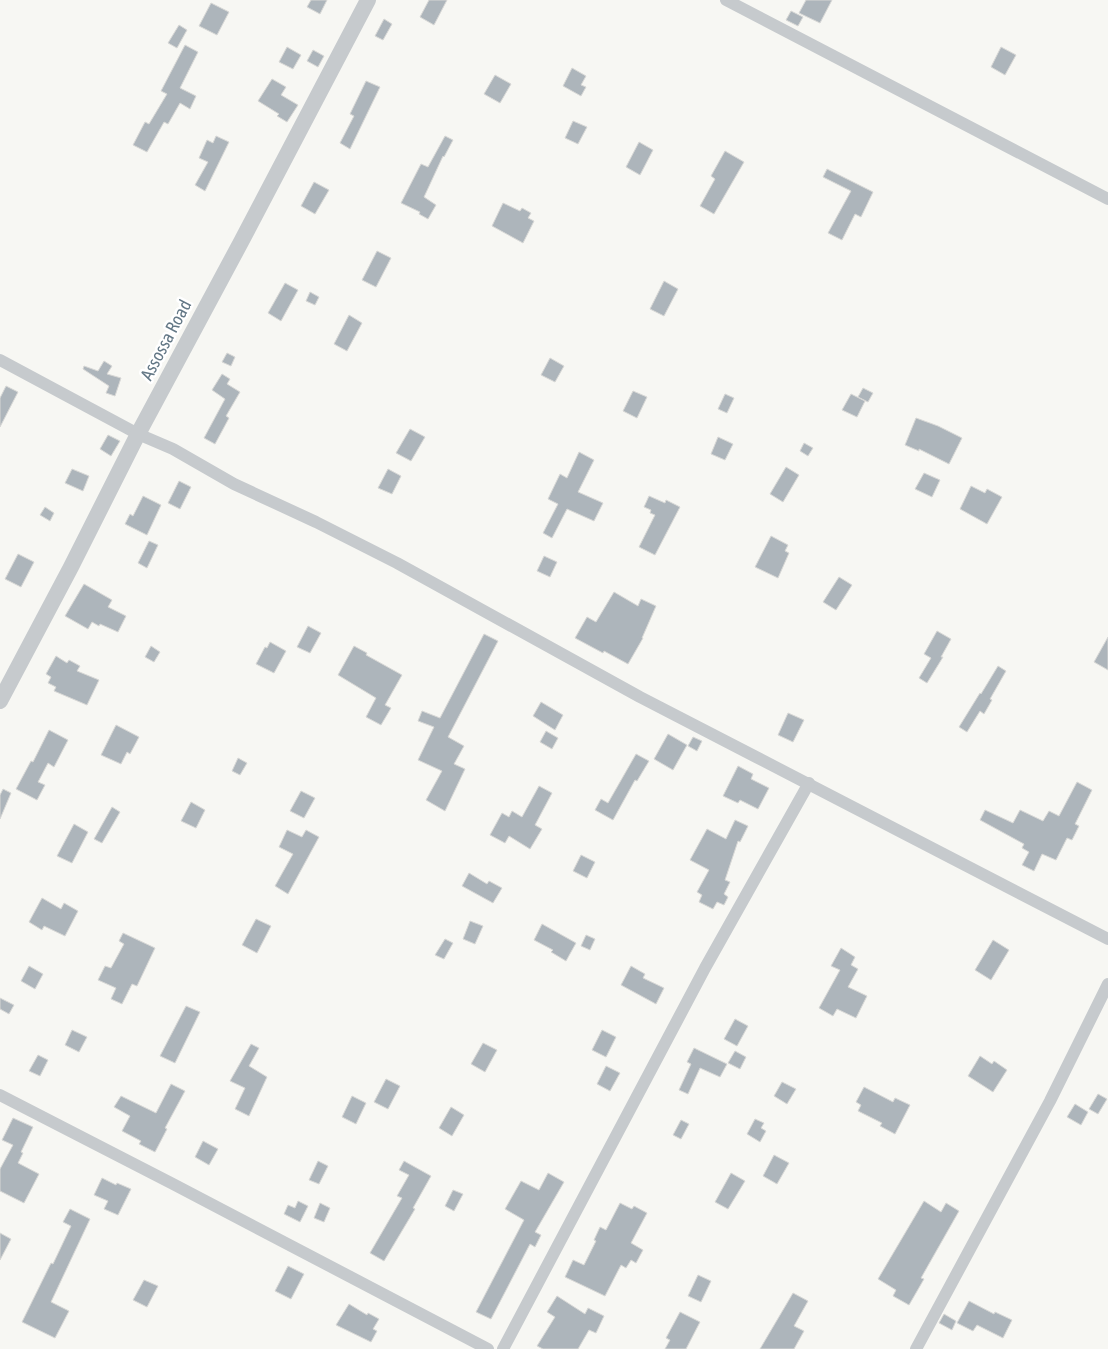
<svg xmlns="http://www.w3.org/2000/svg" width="1108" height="1349" font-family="'Asap Condensed',sans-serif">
<rect width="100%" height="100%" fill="#f7f7f3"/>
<g fill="#adb5bb" stroke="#d8d8d6">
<path d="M311 0H327L320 14 307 7Z"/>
<path d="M429 0H447L434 25 420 17Z"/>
<path d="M806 0H832L820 23 799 13Z"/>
<path d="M211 3 229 12 217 35 199 26Z"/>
<path d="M791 11 803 17 798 26 786 20Z"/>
<path d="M384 19 392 24 383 40 375 36Z"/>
<path d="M179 25 187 30 177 48 168 43Z"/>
<path d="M185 45 198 52 180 88 196 96 190 109 180 103 168 124 164 122 147 152 133 145 145 122 149 124 167 94 161 91Z"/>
<path d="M287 47 301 55 293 69 279 62Z"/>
<path d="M1001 47 1016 55 1005 75 991 67Z"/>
<path d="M313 50 324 56 318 67 307 61Z"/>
<path d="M572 68 586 76 581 85 586 87 581 96 563 86Z"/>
<path d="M495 75 511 84 500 103 484 94Z"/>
<path d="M272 79 286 87 281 95 298 105 287 122 277 116 279 114 258 101Z"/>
<path d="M366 81 380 87 350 149 340 143 354 116 350 114Z"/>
<path d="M573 121 587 127 578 144 565 138Z"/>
<path d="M216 136 229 142 205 191 195 185 208 162 199 158 207 140 213 143Z"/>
<path d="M445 136 453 140 444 157 443 156 424 197 436 205 428 219 419 214 420 212 401 203 421 164 428 167Z"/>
<path d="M639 142 653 150 640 175 626 167Z"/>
<path d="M725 151 744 162 714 214 700 206 715 179 711 176Z"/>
<path d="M827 169 873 192 861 217 855 214 842 240 828 233 851 191 823 177Z"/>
<path d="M314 182 329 190 315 214 301 206Z"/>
<path d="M503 203 520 211 522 208 531 213 528 218 534 221 523 243 492 226Z"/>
<path d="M377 251 391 258 376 287 362 280Z"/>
<path d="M664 281 678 289 664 316 650 309Z"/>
<path d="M285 283 298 290 281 321 268 313Z"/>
<path d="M310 292 319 297 315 305 306 301Z"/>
<path d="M349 315 362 323 347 351 334 344Z"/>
<path d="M227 353 235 357 231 366 222 362Z"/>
<path d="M550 358 564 366 555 382 541 375Z"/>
<path d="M104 361 112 366 107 374 121 378 115 396 106 393 109 386 83 369 84 366 98 371Z"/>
<path d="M222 374 230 379 227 384 240 392 226 416 229 418 215 444 204 438 225 399 212 390Z"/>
<path d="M6 386 18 392 0 427V398Z"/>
<path d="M863 388 873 393 868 402 858 397Z"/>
<path d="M633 391 647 397 637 418 623 411Z"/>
<path d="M725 394 734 398 727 413 718 409Z"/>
<path d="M851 394 865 401 857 417 842 410Z"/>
<path d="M916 418 938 426 962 438 949 464 919 449V451L905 445Z"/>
<path d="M410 429 425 437 411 461 396 453Z"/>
<path d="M108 435 120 441 111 456 100 449Z"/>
<path d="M718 437 733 444 725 460 711 454Z"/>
<path d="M804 443 813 448 808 456 800 451Z"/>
<path d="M579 452 594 460 578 492 603 503 594 521 567 509 552 538 543 533 558 504 548 499 560 474 567 478Z"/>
<path d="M786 467 799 475 783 502 770 494Z"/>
<path d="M72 469 89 476 83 491 65 483Z"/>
<path d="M388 469 401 476 392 494 378 488Z"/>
<path d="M924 473 940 480 932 497 915 489Z"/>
<path d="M179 481 191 487 180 509 168 503Z"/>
<path d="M971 486 985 493 987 489 1002 497 987 524 960 509Z"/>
<path d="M143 496 161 505 147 535 125 524 130 514 133 516Z"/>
<path d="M649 496 665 503 666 500 680 507 655 555 639 547 655 515 650 513 651 510 644 507Z"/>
<path d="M45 507 54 513 50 521 40 515Z"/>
<path d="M771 536 788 545 785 551 789 553 778 578 755 567Z"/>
<path d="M149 541 158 545 147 568 138 563Z"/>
<path d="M18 554 34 562 21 587 5 579Z"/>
<path d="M544 556 557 562 550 577 537 571Z"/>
<path d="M839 577 852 585 836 610 823 602Z"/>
<path d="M84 584 112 600 108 607 126 616 118 632 100 624 99 626 92 622 88 629 65 616Z"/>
<path d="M614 592 638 606 641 599 656 606 642 638H643L628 664 604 651 603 653 575 638 587 617 596 622Z"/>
<path d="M308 626 321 633 310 653 297 647Z"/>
<path d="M937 631 951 639 941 657H943L927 683 919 678 931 658 924 654Z"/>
<path d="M484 634 498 641 448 737 464 746 454 764 465 769 445 811 426 800 442 771 418 760 434 727 418 721 422 711 440 718Z"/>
<path d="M1108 637V670L1094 662Z"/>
<path d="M270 642 286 651 274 673 256 664 265 647 267 648Z"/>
<path d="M151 646 160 652 154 662 145 657Z"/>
<path d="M354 646 367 653 366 655 402 675 385 705 391 708 381 725 366 717 376 698 338 675Z"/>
<path d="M56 656 67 663 69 660 80 666 77 671 99 680 87 705 54 691 56 687 48 683 51 677 46 674Z"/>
<path d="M998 666 1006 671 990 699 992 700 984 714 980 711 967 732 959 727 980 693 981 694Z"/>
<path d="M541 702 563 715 555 730 533 716Z"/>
<path d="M788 713 804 720 793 742 778 735Z"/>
<path d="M116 725 139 737 130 754 127 752 121 764 101 755Z"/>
<path d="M49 730 68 740 54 767 48 763 38 782 45 785 37 800 16 789 31 761 33 762Z"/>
<path d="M546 731 558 738 552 749 540 742Z"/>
<path d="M668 734 687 745 673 770 654 759Z"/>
<path d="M693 737 702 741 697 751 688 746Z"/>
<path d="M636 754 649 761 637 781 635 780 613 820 595 810 601 799 608 803Z"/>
<path d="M238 758 247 763 240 775 232 771Z"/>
<path d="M738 766 753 774 751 779 769 788 758 809 740 800 738 803 723 796Z"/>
<path d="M1077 782 1092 790 1075 824 1079 826 1072 840 1067 838 1056 860 1042 854 1034 871 1022 865 1029 852 1022 848 1024 844 980 820 985 810 1013 823 1020 810 1043 821 1049 811 1059 816Z"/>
<path d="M539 786 552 793 535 825 542 829 530 849 509 836 505 843 490 835 502 813 509 817 512 811 522 817Z"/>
<path d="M3 789 11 793 0 819V795Z"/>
<path d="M301 791 315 798 304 818 290 811Z"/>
<path d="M191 802 205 810 196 828 181 821Z"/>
<path d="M112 807 120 812 102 843 94 839Z"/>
<path d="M735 820 748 826 740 842 738 841 725 880 730 882 724 894 728 897 724 905 717 902 713 909 699 902 702 895 697 892 709 870 690 860 707 829 726 839Z"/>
<path d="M74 824 88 832 72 863 57 856Z"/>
<path d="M287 830 302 837 306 830 319 837 288 894 275 886 293 854 279 847Z"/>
<path d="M581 855 595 862 587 878 573 871Z"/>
<path d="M469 873 487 884 489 881 502 888 493 903 462 886Z"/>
<path d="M42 898 61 909 64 903 78 911 65 936 44 926 42 930 29 922Z"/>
<path d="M256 919 271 926 257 953 242 945Z"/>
<path d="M470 921 483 926 475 944 463 939Z"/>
<path d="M542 924 576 943 566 961 551 952 553 950 534 940Z"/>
<path d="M123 933 155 948 137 986 132 984 122 1004 111 999 116 988 98 980 105 966 111 968 124 944 119 941Z"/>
<path d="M586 935 595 939 590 950 581 946Z"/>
<path d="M445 939 453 943 444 959 435 955Z"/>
<path d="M993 940 1009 950 991 980 975 970Z"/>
<path d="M841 948 855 957 851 965 858 969 848 987 867 996 856 1018 837 1009 833 1016 819 1008 840 970 831 966Z"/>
<path d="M29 966 43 974 35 989 21 981Z"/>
<path d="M631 966 645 974 643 978 664 988 656 1004 621 985Z"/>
<path d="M0 998 14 1005 9 1014 0 1009Z"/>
<path d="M186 1006 200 1012 175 1063 160 1056Z"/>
<path d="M735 1019 748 1026 737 1046 724 1039Z"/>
<path d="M72 1030 87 1037 79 1052 65 1045Z"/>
<path d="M602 1030 616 1037 606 1057 592 1050Z"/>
<path d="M483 1043 497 1050 485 1072 471 1064Z"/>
<path d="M251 1044 259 1048 249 1066 267 1077 249 1116 235 1109 245 1088 230 1081Z"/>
<path d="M694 1048 727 1064 720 1077 700 1068 688 1094 679 1090 691 1064 687 1062Z"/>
<path d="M735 1051 746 1057 740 1069 728 1063Z"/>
<path d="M38 1055 48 1060 40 1076 29 1071Z"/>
<path d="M980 1056 992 1064 994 1061 1007 1070 993 1092 968 1076Z"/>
<path d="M606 1066 620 1073 610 1091 597 1084Z"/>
<path d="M386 1079 400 1086 388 1109 374 1102Z"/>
<path d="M782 1082 796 1089 787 1104 774 1096Z"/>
<path d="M171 1084 185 1091 165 1128 167 1129 155 1152 139 1144 141 1141 122 1131 130 1116 114 1107 121 1096 156 1113Z"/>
<path d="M864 1087 893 1102 895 1098 910 1105 895 1134 880 1126 882 1123 858 1111 861 1105 856 1102Z"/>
<path d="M1098 1094 1107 1099 1098 1114 1089 1109Z"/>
<path d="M352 1096 366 1103 356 1124 342 1117Z"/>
<path d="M1075 1104 1088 1112 1081 1125 1067 1117Z"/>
<path d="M451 1107 464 1115 452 1136 439 1128Z"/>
<path d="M13 1118 33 1127 21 1152 23 1153 18 1163 39 1174 24 1203 0 1191V1169L13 1145 2 1140Z"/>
<path d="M755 1119 764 1123 761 1128 766 1131 760 1142 747 1134Z"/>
<path d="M681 1120 689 1124 681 1139 673 1135Z"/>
<path d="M203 1141 218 1149 209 1165 195 1157Z"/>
<path d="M774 1155 789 1163 777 1184 763 1176Z"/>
<path d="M318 1161 328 1166 319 1184 309 1180Z"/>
<path d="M404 1161 431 1176 413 1208 415 1209 384 1261 370 1253 402 1198 397 1196 409 1175 399 1170Z"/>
<path d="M548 1173 564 1182 535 1232 541 1235 535 1247 530 1244 491 1319 476 1312 524 1220 505 1209 521 1181 539 1190Z"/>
<path d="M731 1173 745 1181 728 1209 715 1202Z"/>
<path d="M102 1178 116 1185 117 1183 131 1189 118 1215 104 1209 108 1201 94 1195Z"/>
<path d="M453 1190 463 1194 454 1211 445 1206Z"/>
<path d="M298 1201 308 1206 300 1222 284 1214 288 1205 295 1208Z"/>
<path d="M924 1201 941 1212 946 1203 959 1211 921 1278 924 1279 909 1305 893 1296 896 1290 878 1279Z"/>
<path d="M320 1203 330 1208 324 1222 314 1218Z"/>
<path d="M620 1203 632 1209 634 1206 647 1213 631 1243 643 1250 636 1263 631 1260 626 1268 621 1265 605 1296 565 1277 573 1260 584 1265 596 1241 594 1240 600 1227 606 1230Z"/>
<path d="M70 1209 90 1219 51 1302 69 1311 55 1338 22 1322 51 1263 53 1264 71 1226 63 1222Z"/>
<path d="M0 1233 11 1239 0 1260Z"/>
<path d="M288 1266 304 1274 291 1299 275 1291Z"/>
<path d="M698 1275 711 1281 701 1302 688 1296Z"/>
<path d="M144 1280 158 1286 147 1307 133 1300Z"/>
<path d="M793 1293 808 1301 794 1326 804 1331 794 1349H760Z"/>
<path d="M557 1296 585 1314 588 1308 604 1316 596 1333 589 1330 578 1349H543L537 1346 555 1317 547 1312Z"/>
<path d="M969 1301 994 1314 995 1312 1012 1320 1003 1338 977 1325 973 1331 957 1323Z"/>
<path d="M349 1304 367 1315 368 1313 379 1319 373 1329 377 1331 371 1342 336 1325Z"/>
<path d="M680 1312 700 1322 686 1349H665L670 1340 666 1338Z"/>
<path d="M944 1314 956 1321 952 1330 939 1323Z"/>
</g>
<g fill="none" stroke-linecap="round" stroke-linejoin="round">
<g stroke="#c6cacd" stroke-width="12">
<path d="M726 0 1108 199"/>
<path d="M0 360 138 434 173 449 234 484 316 522 397 563 640 697 1108 939"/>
<path d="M0 1095 173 1184 488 1349"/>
<path d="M503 1349 705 968 809 783"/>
<path d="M916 1349 1050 1101 1108 984"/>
</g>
<path stroke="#c6cacd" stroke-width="16" d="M0 701 71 567 138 434 241 242 368 0"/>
</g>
<g text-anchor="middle" stroke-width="5" stroke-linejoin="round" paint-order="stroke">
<g font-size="18" fill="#647886" stroke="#fff">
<text transform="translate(166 340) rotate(-62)" y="6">Assossa Road</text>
</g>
</g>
</svg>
